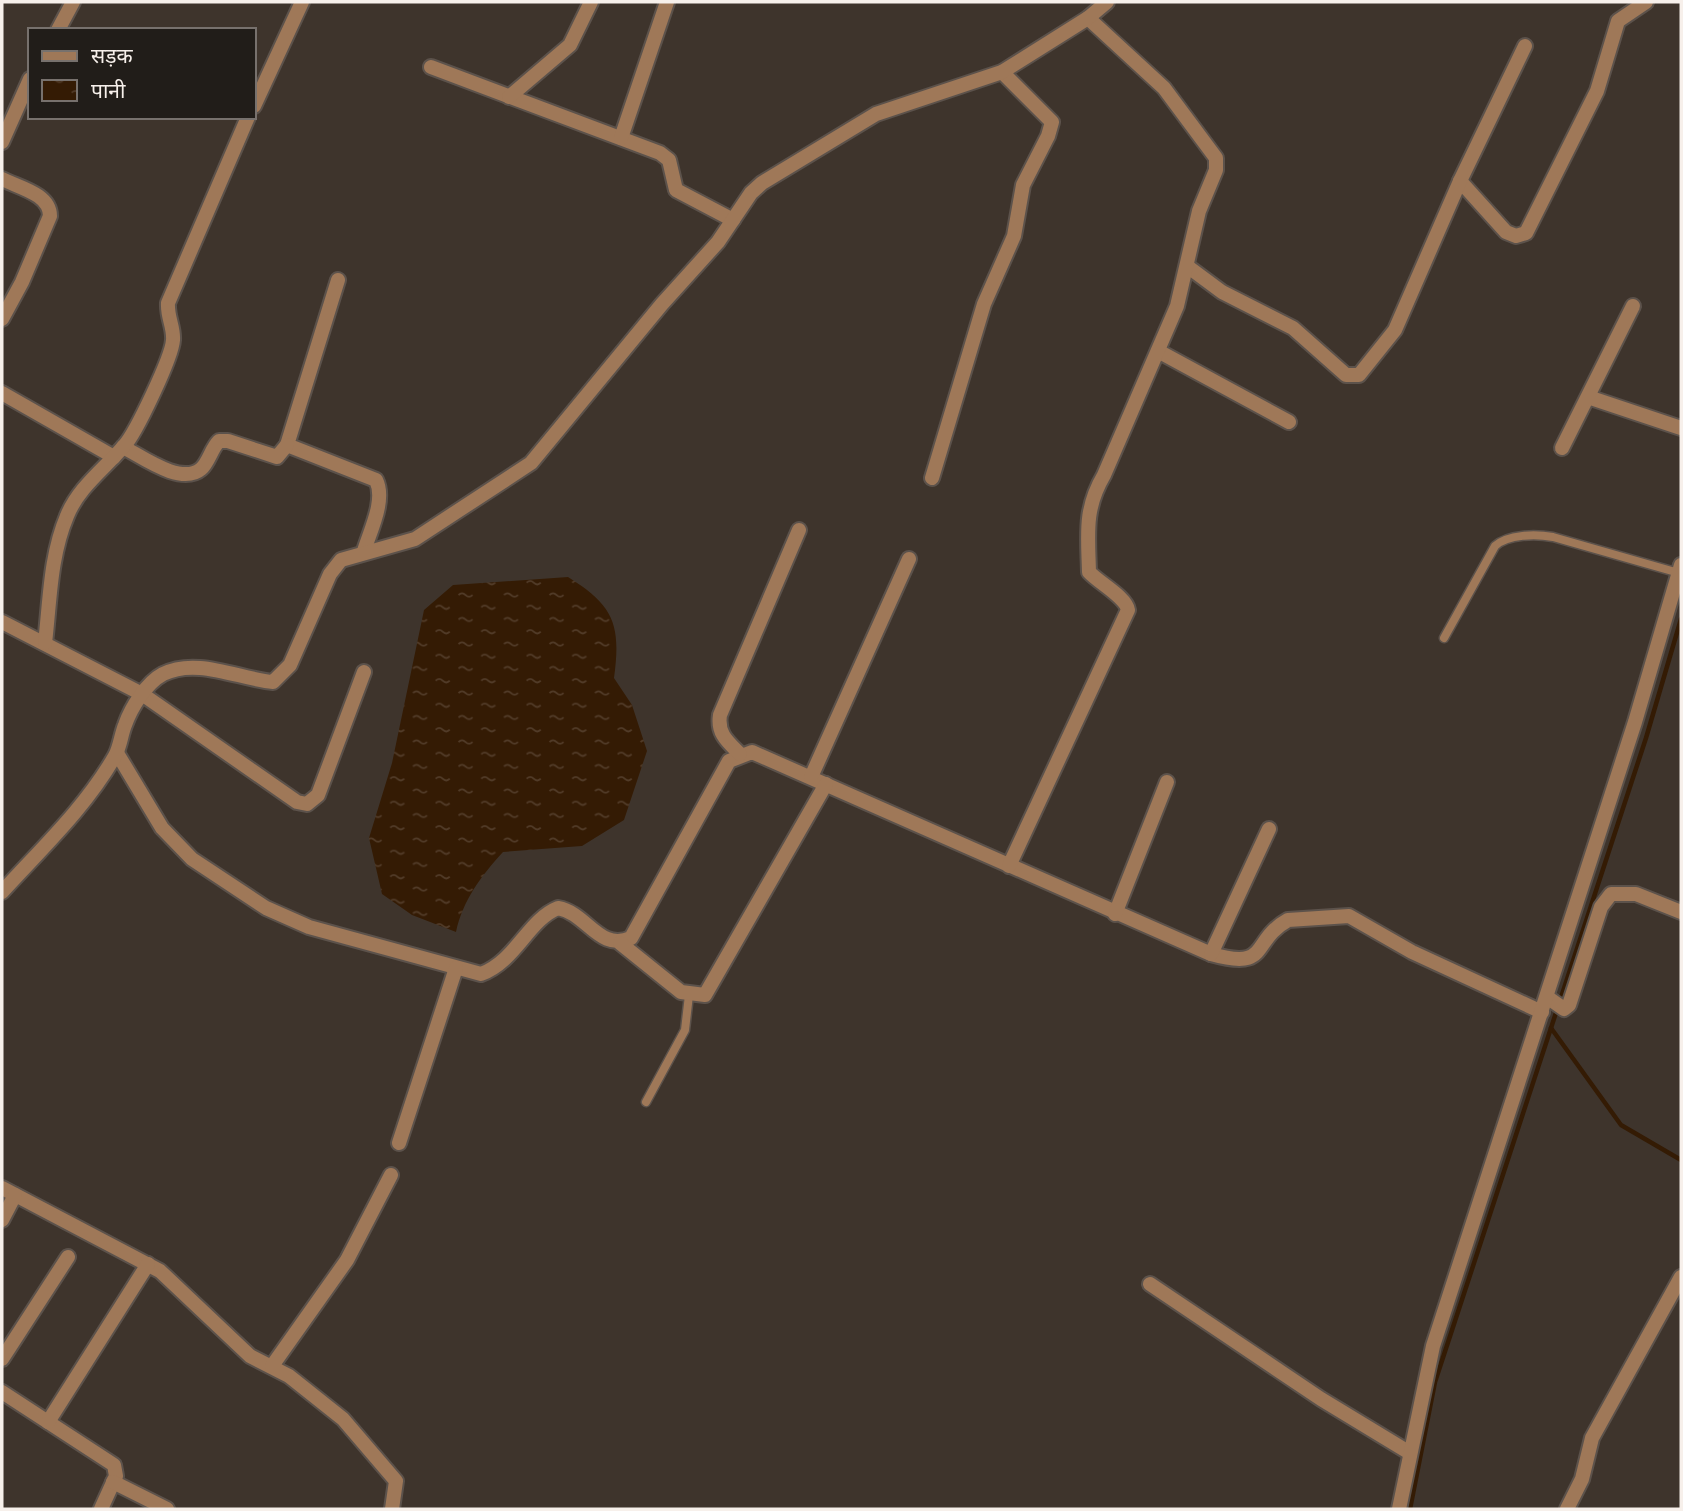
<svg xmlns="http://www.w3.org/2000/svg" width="1683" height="1511" font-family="'Noto Sans','Noto Sans Devanagari',sans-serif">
<defs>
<pattern id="water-ripples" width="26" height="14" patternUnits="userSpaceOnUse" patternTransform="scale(1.75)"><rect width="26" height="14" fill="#341b04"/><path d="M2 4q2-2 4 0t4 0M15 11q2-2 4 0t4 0" fill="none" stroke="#523c29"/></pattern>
</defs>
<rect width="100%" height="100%" fill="#3e342c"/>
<path fill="url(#water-ripples)" d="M568 577C615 606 621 626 614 678L632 705 647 751 624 820 582 846 503 852C481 876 463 900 456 932L412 915 382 894 369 838 392 763 424 610 453 585Z"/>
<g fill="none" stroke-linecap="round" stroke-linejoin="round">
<g stroke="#341b04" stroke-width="4.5">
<path d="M1551 1028 1621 1125 1681 1160"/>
<path d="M1410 1509 1435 1382 1646 738 1681 619"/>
</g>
<defs>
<g id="lane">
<path d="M1444 638 1495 546C1508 534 1536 534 1553 537L1679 573"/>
<path d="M646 1102 685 1030 689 995"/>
</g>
<g id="street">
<path d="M58 30 73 2"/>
<path d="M431 67 660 153 669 160 676 190 733 220"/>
<path d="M509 97 570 45 591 2"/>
<path d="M254 106 302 2"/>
<path d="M621 138 667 2"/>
<path d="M2 142 30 79"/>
<path d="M2 179C20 188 50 194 50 216L22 282 2 319"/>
<path d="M1460 181 1506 232 1516 236 1526 233 1597 91 1618 21 1646 2"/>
<path d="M1187 266 1222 292 1293 328 1346 375H1359L1395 330 1460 181 1525 46"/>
<path d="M338 280 287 445 376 480C386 500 370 531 364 551"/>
<path d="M1158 351 1289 422"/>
<path d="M2 393 114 457"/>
<path d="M1588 397 1681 428"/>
<path d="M123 447C141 456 181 486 201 469 209 462 211 449 219 441H228L277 457 287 445"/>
<path d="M1562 448 1633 306"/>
<path d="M932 478 984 304 1014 236 1023 185 1048 136 1052 122 1002 72"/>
<path d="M2 622 142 694 297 802 307 804 318 795 364 672"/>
<path d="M45 643C50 601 50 556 67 516 78 488 104 469 124 446 136 433 172 357 173 340 174 327 167 317 168 303L248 117"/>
<path d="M117 753 162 828 192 859 266 908 309 927 481 974C516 961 528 920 558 908 587 913 599 952 631 938L729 761 752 752 1211 954C1271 971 1250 941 1288 920L1349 916 1412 952 1542 1012"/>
<path d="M740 754C728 742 717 734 720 715L799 530"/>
<path d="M811 777 909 559"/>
<path d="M1009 866 1128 610C1126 597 1099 583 1089 572 1088 534 1084 509 1104 475L1177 306 1199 211 1216 170V158L1164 88 1088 18"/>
<path d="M2 892C42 848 85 808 115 756 120 747 121 735 125 725 131 708 146 683 163 674 197 657 239 679 273 682L290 665 330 574 341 560 415 539 531 463 662 304 718 242 751 193 762 183 876 114 1002 72 1088 18 1107 2"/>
<path d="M1115 914 1167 782"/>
<path d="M620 943 681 992 705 995 826 784"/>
<path d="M1211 954 1269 829"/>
<path d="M1547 997 1564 1009 1569 1005 1601 907 1611 894H1636L1681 912"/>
<path d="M399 1143 456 968"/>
<path d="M2 1188 160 1271 250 1356 289 1376 343 1419 396 1481 392 1509"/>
<path d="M2 1220 15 1195"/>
<path d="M1150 1284 1321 1399 1410 1453"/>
<path d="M2 1359 68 1257"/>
<path d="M272 1366 347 1260 391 1175"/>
<path d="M2 1392 114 1465 116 1476 101 1509"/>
<path d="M48 1422 148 1264"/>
<path d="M113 1482 167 1509"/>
<path d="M1399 1509 1433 1346 1635 722 1681 565"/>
<path d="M1567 1509 1582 1479 1592 1438 1681 1277"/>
</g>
</defs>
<use href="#lane" stroke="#5c524b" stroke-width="11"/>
<use href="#street" stroke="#5c524b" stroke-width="18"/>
<use href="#lane" stroke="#9f7858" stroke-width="8"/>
<use href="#street" stroke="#9f7858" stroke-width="14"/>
</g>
<rect width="1683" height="1511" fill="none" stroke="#f7f0eb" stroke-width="7"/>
<rect x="28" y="28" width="228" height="91" fill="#211d19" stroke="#77716d" stroke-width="2"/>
<rect x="42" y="51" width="35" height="10" fill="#9f7858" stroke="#77716d" stroke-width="2"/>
<text x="91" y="63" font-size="21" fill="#f7f0eb">सड़क</text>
<rect x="42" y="80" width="35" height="21" fill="url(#water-ripples)" stroke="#77716d" stroke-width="2"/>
<text x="91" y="98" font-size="21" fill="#f7f0eb">पानी</text>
</svg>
